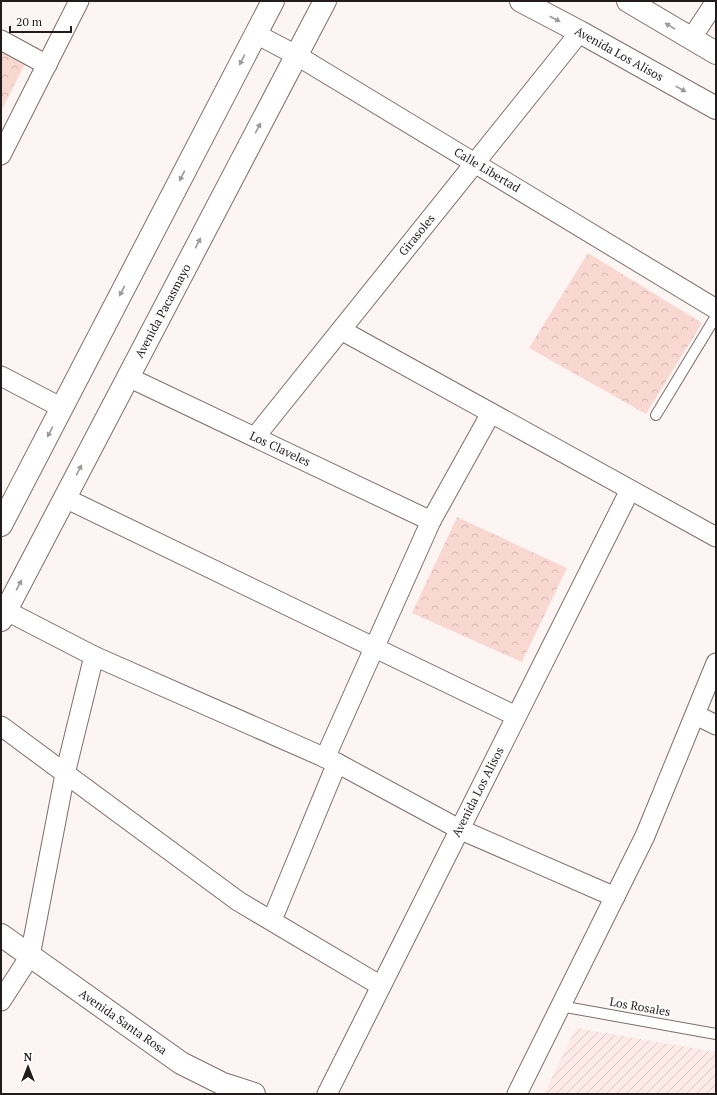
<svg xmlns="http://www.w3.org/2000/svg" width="717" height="1095" font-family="'PT Serif',serif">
<defs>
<pattern id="industrial-furrows" width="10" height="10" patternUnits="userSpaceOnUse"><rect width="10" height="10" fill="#fdeae7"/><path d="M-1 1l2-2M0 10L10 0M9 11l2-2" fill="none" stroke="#d9c8c6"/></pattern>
<pattern id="forest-crowns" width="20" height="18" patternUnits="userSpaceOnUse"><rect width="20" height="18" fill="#fad8d2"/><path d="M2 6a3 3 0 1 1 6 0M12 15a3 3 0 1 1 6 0" fill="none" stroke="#d6b9b4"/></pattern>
</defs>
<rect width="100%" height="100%" fill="#fdf5f3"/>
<path fill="url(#industrial-furrows)" d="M576 1028 716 1052V1094H544Z"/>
<g fill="url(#forest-crowns)">
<path d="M1 48 26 62 1 111Z"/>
<path d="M588 253 702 323 646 414 529 348Z"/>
<path d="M457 517 567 568 522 662 412 613Z"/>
</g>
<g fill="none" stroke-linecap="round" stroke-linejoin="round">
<defs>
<g id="lane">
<path d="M656 415 716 316"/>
<path d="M560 1006 716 1034"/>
</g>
<g id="street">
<path d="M256 34 296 55 716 309"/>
<path d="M691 39 716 1"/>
<path d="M1 40 47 65"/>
<path d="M1 155 79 1"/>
<path d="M341 330 716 537"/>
<path d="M1 376 62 408"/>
<path d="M128 377 431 521"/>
<path d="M255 437 580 32"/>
<path d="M65 498 516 716"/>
<path d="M1 608 94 656 337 763 459 829 615 897"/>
<path d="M696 715 716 725"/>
<path d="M1 726 238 901 381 986"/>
<path d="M325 758 431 521 491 413"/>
<path d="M272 920 337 763"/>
<path d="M1 1001 30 956 65 774 94 656"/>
<path d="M327 1094 630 490"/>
<path d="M517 1094 645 836 716 663"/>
</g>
<g id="secondary">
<path d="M521 1 580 32 716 108"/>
<path d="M628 1 716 53"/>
<path d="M1 525 273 1"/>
<path d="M1 620 325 1"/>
<path d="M1 935 181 1063 223 1084 254 1094"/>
</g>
</defs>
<use href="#lane" stroke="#7c6f6d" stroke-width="12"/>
<use href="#street" stroke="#7c6f6d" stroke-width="21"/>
<use href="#secondary" stroke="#7c6f6d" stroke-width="24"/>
<use href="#lane" stroke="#fff" stroke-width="10"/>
<use href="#street" stroke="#fff" stroke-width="19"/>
<use href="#secondary" stroke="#fff" stroke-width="22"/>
</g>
<defs><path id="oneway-solid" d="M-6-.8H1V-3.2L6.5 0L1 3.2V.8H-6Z"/></defs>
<g fill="#9c9999">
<use href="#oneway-solid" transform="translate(555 19) rotate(27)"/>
<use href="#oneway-solid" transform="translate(670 26) rotate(-149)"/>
<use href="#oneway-solid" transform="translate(242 60) rotate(117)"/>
<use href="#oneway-solid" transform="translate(681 89) rotate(29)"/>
<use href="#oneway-solid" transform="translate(258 128) rotate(-62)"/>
<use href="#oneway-solid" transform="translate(182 176) rotate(117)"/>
<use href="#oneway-solid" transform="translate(198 243) rotate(-62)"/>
<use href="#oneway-solid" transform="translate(122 291) rotate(117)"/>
<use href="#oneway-solid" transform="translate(50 432) rotate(117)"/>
<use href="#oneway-solid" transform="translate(79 470) rotate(-62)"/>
<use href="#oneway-solid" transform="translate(19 585) rotate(-62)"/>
</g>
<g text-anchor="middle" stroke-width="4" stroke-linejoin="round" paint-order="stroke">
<g font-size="12" fill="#221d1c" stroke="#fff">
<text transform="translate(619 54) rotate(29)" y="4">Avenida Los Alisos</text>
<text transform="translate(487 170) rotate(31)" y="4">Calle Libertad</text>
<text transform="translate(417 235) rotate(-51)" y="4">Girasoles</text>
<text transform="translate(163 311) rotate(-62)" y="4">Avenida Pacasmayo</text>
<text transform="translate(280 449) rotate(25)" y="4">Los Claveles</text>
<text transform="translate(478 792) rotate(-63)" y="4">Avenida Los Alisos</text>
<text transform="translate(640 1007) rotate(10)" y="4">Los Rosales</text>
<text transform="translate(123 1022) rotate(35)" y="4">Avenida Santa Rosa</text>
</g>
</g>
<rect width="717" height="1095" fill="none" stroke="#221d1c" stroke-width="4"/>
<g transform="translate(28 1067)" stroke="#ffffff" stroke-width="3" paint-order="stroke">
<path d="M0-3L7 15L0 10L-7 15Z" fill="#221d1c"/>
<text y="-6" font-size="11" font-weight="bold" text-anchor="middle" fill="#221d1c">N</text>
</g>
<path d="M10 26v6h61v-6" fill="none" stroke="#221d1c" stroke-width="2"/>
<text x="16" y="26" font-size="12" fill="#221d1c" stroke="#ffffff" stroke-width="3" paint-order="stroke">20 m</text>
</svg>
